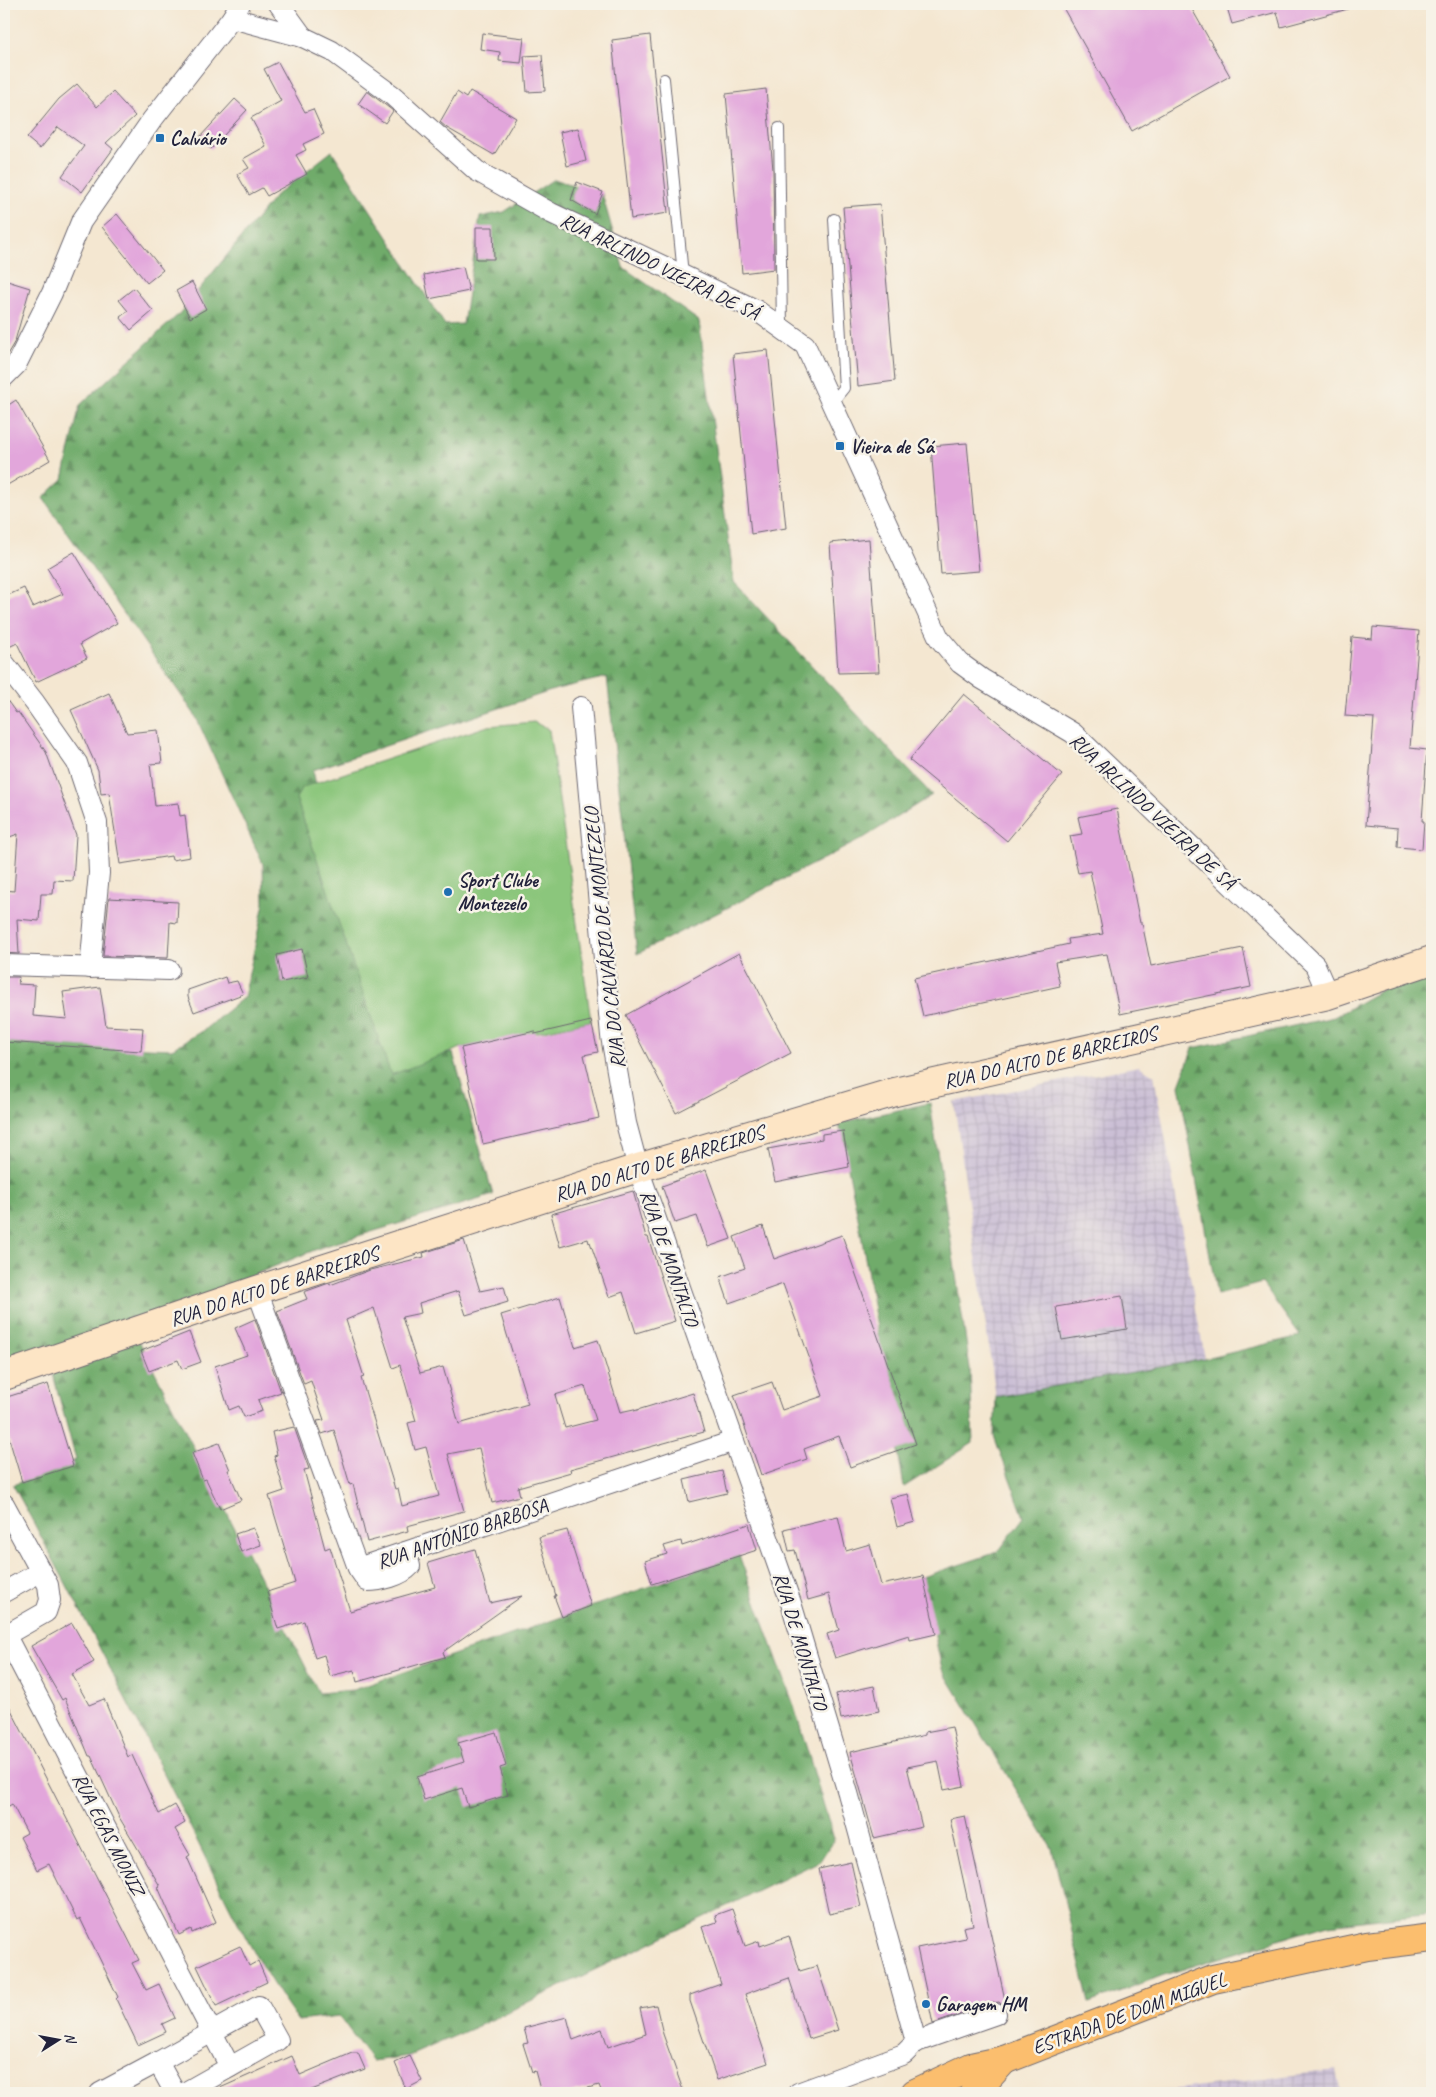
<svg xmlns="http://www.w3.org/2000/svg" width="1436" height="2097" font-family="Caveat,sans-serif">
<defs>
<pattern id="industrial-grid" width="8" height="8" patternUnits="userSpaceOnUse" patternTransform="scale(1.25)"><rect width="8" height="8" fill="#cbbfd5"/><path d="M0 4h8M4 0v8" fill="none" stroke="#aea4b8"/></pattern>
<pattern id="forest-firs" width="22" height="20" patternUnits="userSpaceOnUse" patternTransform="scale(1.25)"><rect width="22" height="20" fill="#70ab6b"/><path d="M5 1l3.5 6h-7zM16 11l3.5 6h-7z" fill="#5c8b59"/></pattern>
</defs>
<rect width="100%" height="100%" fill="#f7f3e8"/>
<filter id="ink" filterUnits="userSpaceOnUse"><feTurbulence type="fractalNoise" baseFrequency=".02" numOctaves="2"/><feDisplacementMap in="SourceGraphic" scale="10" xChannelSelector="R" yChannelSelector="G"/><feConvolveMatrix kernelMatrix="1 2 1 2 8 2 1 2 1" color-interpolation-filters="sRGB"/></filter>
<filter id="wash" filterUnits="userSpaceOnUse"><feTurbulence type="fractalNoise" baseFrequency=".0096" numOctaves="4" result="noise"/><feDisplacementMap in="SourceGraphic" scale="20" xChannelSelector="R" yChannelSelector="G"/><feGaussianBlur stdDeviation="1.12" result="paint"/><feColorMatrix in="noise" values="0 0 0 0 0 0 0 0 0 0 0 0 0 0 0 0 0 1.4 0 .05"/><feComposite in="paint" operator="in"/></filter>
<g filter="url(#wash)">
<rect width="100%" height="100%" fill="#f4e7d1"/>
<g fill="url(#industrial-grid)">
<path d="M1139 1066 1154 1075 1205 1359 996 1397 954 1102Z"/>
<path d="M1336 2070 1341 2093H1065L1102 2088 1160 2091Z"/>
</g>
<g fill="url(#forest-firs)" stroke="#496653">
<path d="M332 151 445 325 463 324 480 217 504 212 554 179 602 194 623 267 699 321 734 582 932 795 862 839 637 954 607 677 557 689 313 770 318 796 392 1064 453 1053 493 1195 322 1247 131 1325 319 1693 353 1690 739 1555 793 1703 834 1839 820 1861 487 2022 409 2056 372 2061 339 2016 298 2021C249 1954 215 1876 178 1802 124 1695 70 1589 13 1485L76 1460 46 1348 4 1363V1037L121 1047 172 1049 205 1029 244 997 264 903 263 864 195 715 43 498 63 479 80 405 179 314 276 195Z"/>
<path d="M1432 970V1913L1328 1925 1164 1975 1089 2003 1052 1848 942 1669 922 1577 998 1552 1024 1517 994 1436 996 1397 1205 1359 1300 1336 1262 1283 1217 1295 1179 1085 1193 1048 1334 1017 1392 984Z"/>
<path d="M930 1103 970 1368 973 1443 904 1487 860 1228 839 1123Z"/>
</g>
<path fill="#8bc67b" stroke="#56745b" d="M534 722 549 730 591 1021 461 1048 391 1075 296 798 303 787 488 726Z"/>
<g id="blocks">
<g fill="#e2a6db" fill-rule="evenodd">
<path d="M1061 4H1189L1230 76 1132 131Z"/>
<path d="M1226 4H1347L1348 9 1281 27 1277 12 1232 24Z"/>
<path d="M482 33 524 38 521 63 499 61 500 52 480 49Z"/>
<path d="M650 35 668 213 631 219 612 40Z"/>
<path d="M542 55 545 91 527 92 524 56Z"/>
<path d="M278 62 305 112 313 109 324 134 303 144 306 150 296 155 307 174 267 196 262 188 249 195 237 174 249 168 243 159 266 146 251 118 281 101 264 69Z"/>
<path d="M77 84 97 107 113 92 135 116 106 143 113 149 82 192 62 176 84 146 58 127 40 149 27 138 59 99Z"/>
<path d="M766 89 773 170 774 269 742 273 726 94Z"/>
<path d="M367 91 393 111 385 123 358 104Z"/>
<path d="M470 91 516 118 494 155 447 128 440 122 457 92 466 98Z"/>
<path d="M235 99 247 110 211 149 199 138Z"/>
<path d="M578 128 586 161 567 166 560 132Z"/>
<path d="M577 182 603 192 595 214 571 200Z"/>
<path d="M880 204 895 381 858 386 843 207Z"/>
<path d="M117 214 163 270 147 283 102 227Z"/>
<path d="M476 227H493L494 259H476Z"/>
<path d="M463 267 469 291 429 299 424 275Z"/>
<path d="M4 280 30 288 15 341 4 360Z"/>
<path d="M192 282 206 309 190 318 176 291Z"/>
<path d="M134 288 153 311 131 330 120 317 128 311 119 300Z"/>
<path d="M768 350 786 528 751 534 733 354Z"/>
<path d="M16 400 50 460 4 487V408Z"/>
<path d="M967 443 979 571 941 574 931 446Z"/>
<path d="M869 539 879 672 838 673 830 543Z"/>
<path d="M74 552 117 623 80 644 87 658 36 682 17 643 9 647 4 636V597L24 588 33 607 63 594 47 568Z"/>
<path d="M1373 627 1419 631 1410 748 1427 750 1422 821H1424L1422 849 1397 847 1398 828 1366 825 1374 718 1345 716 1352 637 1372 639Z"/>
<path d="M109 693 127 733 158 730 162 763 150 764 155 806 178 803 180 816 185 815 190 857 172 860 171 856 120 864 109 793 101 794 98 770 71 710Z"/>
<path d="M964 694 1062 775 1007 841 909 760Z"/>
<path d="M4 696 16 713 18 712 46 752 76 835 73 881 54 880 53 894H41L39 921 17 919 19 954 4 953V890L14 891 18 834 4 839Z"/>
<path d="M1117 809 1140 923H1142L1151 966 1243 948 1251 987 1120 1014 1107 954 1055 962 1060 986 923 1016 914 978 1069 944 1068 939 1103 934 1090 871 1078 873 1070 836 1082 834 1078 817Z"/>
<path d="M109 898 178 902 177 923 170 922 168 958 103 956Z"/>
<path d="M302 949 308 977 282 982 277 955Z"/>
<path d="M739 953 791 1053 676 1113 626 1015Z"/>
<path d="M4 977H19L18 984 35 985 33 1016 67 1019 63 992 100 987 106 1026 143 1028 141 1051 4 1042Z"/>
<path d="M225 977 227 983 237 981 243 994 194 1012 188 997V990Z"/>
<path d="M591 1021 598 1052 584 1055 599 1118 483 1144 461 1048 535 1031V1034Z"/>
<path d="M843 1131 849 1167 775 1182 768 1149 822 1139V1134Z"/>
<path d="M706 1170 731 1239 708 1247 697 1216 675 1223 662 1186Z"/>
<path d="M633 1191 646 1237H648L675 1321 636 1333 623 1292 609 1297 590 1242 589 1243 588 1239 560 1247 551 1214Z"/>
<path d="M763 1226 774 1259 842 1235 916 1444 850 1467 839 1436 804 1449 807 1459 761 1475 734 1395 772 1382 782 1410 823 1396 783 1284 729 1303 720 1277 745 1268 734 1237Z"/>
<path d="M464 1240 480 1291 504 1286 508 1302 466 1315 458 1291 419 1303 421 1313 402 1317 420 1373 443 1367 459 1424 528 1404 501 1315 560 1297 575 1347 598 1340 620 1412 634 1409V1411L693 1393 704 1432 570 1469 571 1472 518 1487 520 1496 492 1503 479 1448 448 1454 464 1511 407 1526 408 1531 367 1542 353 1484 350 1485 334 1430 322 1434 317 1421 324 1420 311 1381 304 1384 277 1311 307 1299 304 1292 318 1287 329 1283 330 1285 370 1270 424 1257 423 1253ZM374 1308 393 1368 400 1365 416 1421 408 1423 415 1450 426 1447 439 1496 402 1506 398 1488 395 1489 361 1378 364 1377 346 1320ZM585 1386 596 1420 565 1428 555 1395Z"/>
<path d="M1122 1296 1127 1329 1062 1340 1056 1307Z"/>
<path d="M255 1319 281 1392 258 1400 262 1411 244 1417 239 1406 229 1410 215 1366 247 1355 235 1328Z"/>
<path d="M189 1332 201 1362 182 1369 178 1360 149 1371 141 1351Z"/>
<path d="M48 1384 73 1466 22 1482 8 1435 4 1436V1398Z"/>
<path d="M294 1427 309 1469 304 1470 325 1549 330 1547 350 1611 435 1587 428 1563 475 1549 490 1603 522 1596 443 1652 445 1657 357 1682 354 1670 330 1676 324 1655 315 1658 304 1621 278 1629 267 1592 295 1583 269 1496 284 1491 274 1456 277 1455 272 1432Z"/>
<path d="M219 1443 230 1470H228L241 1500 220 1509 206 1479 203 1480 192 1453Z"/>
<path d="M722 1471 727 1493 689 1502 684 1480Z"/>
<path d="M908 1494 915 1522 897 1527 890 1498Z"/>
<path d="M838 1516 846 1551 870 1544 881 1585 923 1576 936 1634 910 1640 909 1635 835 1658 827 1634 839 1630 829 1594 808 1600 795 1550 789 1551 784 1529Z"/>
<path d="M749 1524 757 1550 652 1584 645 1561 667 1554 664 1546 681 1541 682 1546Z"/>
<path d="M253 1528 261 1545 241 1552 235 1534Z"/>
<path d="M567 1530 591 1606 562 1617 554 1596H556L539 1537Z"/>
<path d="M72 1623 94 1662 72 1674 89 1705 104 1699 128 1757 132 1755 159 1814 175 1805 185 1823 175 1829 190 1855 187 1857 216 1922 192 1933 191 1929 179 1935 158 1887 160 1886 119 1817 91 1756H89L65 1698 62 1700 31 1646Z"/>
<path d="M874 1686 879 1711 841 1719 836 1694Z"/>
<path d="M4 1696 139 1960 132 1963 146 1990 159 1984 175 2018 162 2024 166 2032 138 2045 116 1999 118 1997 80 1918 77 1920 49 1864 37 1870 20 1837 27 1833 12 1804 4 1809Z"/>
<path d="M952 1727 964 1786 944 1790 938 1761 907 1767 922 1827 874 1838 850 1752 925 1735V1732Z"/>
<path d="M496 1732 506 1766 500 1768 508 1795 468 1807 462 1788 424 1800 417 1777 464 1762 458 1743Z"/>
<path d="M965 1816 1007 2009 999 2002 993 2003 933 2024 917 1948 966 1938 963 1927 973 1925 950 1819Z"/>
<path d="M851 1862 861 1907 829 1914 819 1869Z"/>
<path d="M732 1909 745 1946 759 1941 760 1946 789 1936 800 1971 817 1966 838 2030 809 2039 789 1978 745 1994 768 2063 717 2080 690 2001V1995L721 1984 702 1927 717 1922 715 1915Z"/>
<path d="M240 1946 249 1966 258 1961 267 1982 216 2006 197 1966Z"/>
<path d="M656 2005 663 2034 684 2093H602L599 2085 570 2093H541L535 2071 532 2072 523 2044 528 2043 524 2028 567 2017 573 2040 602 2029 608 2047 646 2034 640 2008Z"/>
<path d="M352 2053H358L365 2069 304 2093H209L292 2056 300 2075Z"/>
<path d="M410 2056 422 2081 406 2089 395 2063Z"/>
</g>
</g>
</g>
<g filter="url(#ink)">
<use href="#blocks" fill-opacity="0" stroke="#6c6770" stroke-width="1"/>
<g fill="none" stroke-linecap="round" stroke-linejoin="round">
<defs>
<g id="lane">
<path d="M664 79 683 275"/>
<path d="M779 128 782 328"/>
<path d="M831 404 844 388 834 219"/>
</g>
<g id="street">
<path d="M279 4 303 37"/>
<path d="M232 18 303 37 332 51 392 95 477 171 551 213 756 310 805 345 939 638 960 663 982 679 1073 733 1315 965 1328 995"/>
<path d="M4 377 16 365 52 293 81 222 152 120 232 18 240 4"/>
<path d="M4 663 35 703 77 763 97 823 99 873 90 968"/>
<path d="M581 707 611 1036 626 1123 638 1168 791 1603 848 1793 916 2042 996 2014"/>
<path d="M4 965 169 970"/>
<path d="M257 1290 358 1568 734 1441"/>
<path d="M4 1504 48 1585 50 1600 46 1612 4 1636"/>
<path d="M358 1568 367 1581C381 1581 401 1576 410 1566L406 1552"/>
<path d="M4 1592 40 1572"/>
<path d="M4 1632 230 2067"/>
<path d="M100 2093 158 2062"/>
<path d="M175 2093 158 2062 259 2006 278 2040 184 2093"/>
<path d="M798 2093 904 2054 916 2042"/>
</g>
<path id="secondary" d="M4 1376 257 1290 638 1168 895 1092 1328 995 1432 960"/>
<g id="primary">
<path d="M915 2093 971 2067 1004 2060 1213 1979 1367 1946 1432 1938"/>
<path d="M974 2093 1004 2060"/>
</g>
</defs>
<use href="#lane" stroke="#6c6770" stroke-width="12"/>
<use href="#street" stroke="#6c6770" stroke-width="22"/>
<use href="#secondary" stroke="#6c6770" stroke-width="30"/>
<use href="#primary" stroke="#6c6770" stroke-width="30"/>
<use href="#lane" stroke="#fff" stroke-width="10"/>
<use href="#street" stroke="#fff" stroke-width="20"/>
<use href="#secondary" stroke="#fde5c5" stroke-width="28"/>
<use href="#primary" stroke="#fbbe6e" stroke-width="28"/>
</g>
</g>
<g fill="#1f6fb2" stroke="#f7f3e8" stroke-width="2">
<rect x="155" y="133" width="10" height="10" rx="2.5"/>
<rect x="835" y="441" width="10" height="10" rx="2.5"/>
<circle cx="448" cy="892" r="5"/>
<circle cx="926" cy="2004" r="5"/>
</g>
<g text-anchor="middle" stroke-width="5" stroke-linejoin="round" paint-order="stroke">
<g font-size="20" font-weight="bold" fill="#22223b" stroke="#f7f3e8" text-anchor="start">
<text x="170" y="145">Calvário</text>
<text x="850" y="453">Vieira de Sá</text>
<text x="458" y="887">Sport Clube<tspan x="458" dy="23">Montezelo</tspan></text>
<text x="936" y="2011">Garagem HM</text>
</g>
<g font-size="20" fill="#22223b" stroke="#f7f3e8">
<text transform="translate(660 266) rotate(26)" y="7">RUA ARLINDO VIEIRA DE SÁ</text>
<text transform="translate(1153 811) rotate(43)" y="7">RUA ARLINDO VIEIRA DE SÁ</text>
<text transform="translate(604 938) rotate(-96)" y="7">RUA DO CALVÁRIO DE MONTEZELO</text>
<text transform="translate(1050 1057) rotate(-13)" y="7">RUA DO ALTO DE BARREIROS</text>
<text transform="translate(659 1163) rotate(-17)" y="7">RUA DO ALTO DE BARREIROS</text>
<text transform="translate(670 1258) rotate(71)" y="7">RUA DE MONTALTO</text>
<text transform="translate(274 1286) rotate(-18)" y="7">RUA DO ALTO DE BARREIROS</text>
<text transform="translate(462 1533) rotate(-19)" y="7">RUA ANTÓNIO BARBOSA</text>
<text transform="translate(801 1641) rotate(73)" y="7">RUA DE MONTALTO</text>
<text transform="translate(109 1834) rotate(63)" y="7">RUA EGAS MONIZ</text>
<text transform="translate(1129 2013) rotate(-20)" y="7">ESTRADA DE DOM MIGUEL</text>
</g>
</g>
<rect width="1436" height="2097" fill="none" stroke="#f7f3e8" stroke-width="20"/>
<g transform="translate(58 2040) rotate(79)" stroke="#f7f3e8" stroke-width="4" paint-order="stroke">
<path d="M0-4L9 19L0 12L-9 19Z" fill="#22223b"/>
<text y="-8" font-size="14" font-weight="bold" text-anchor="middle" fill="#22223b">N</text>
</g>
</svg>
